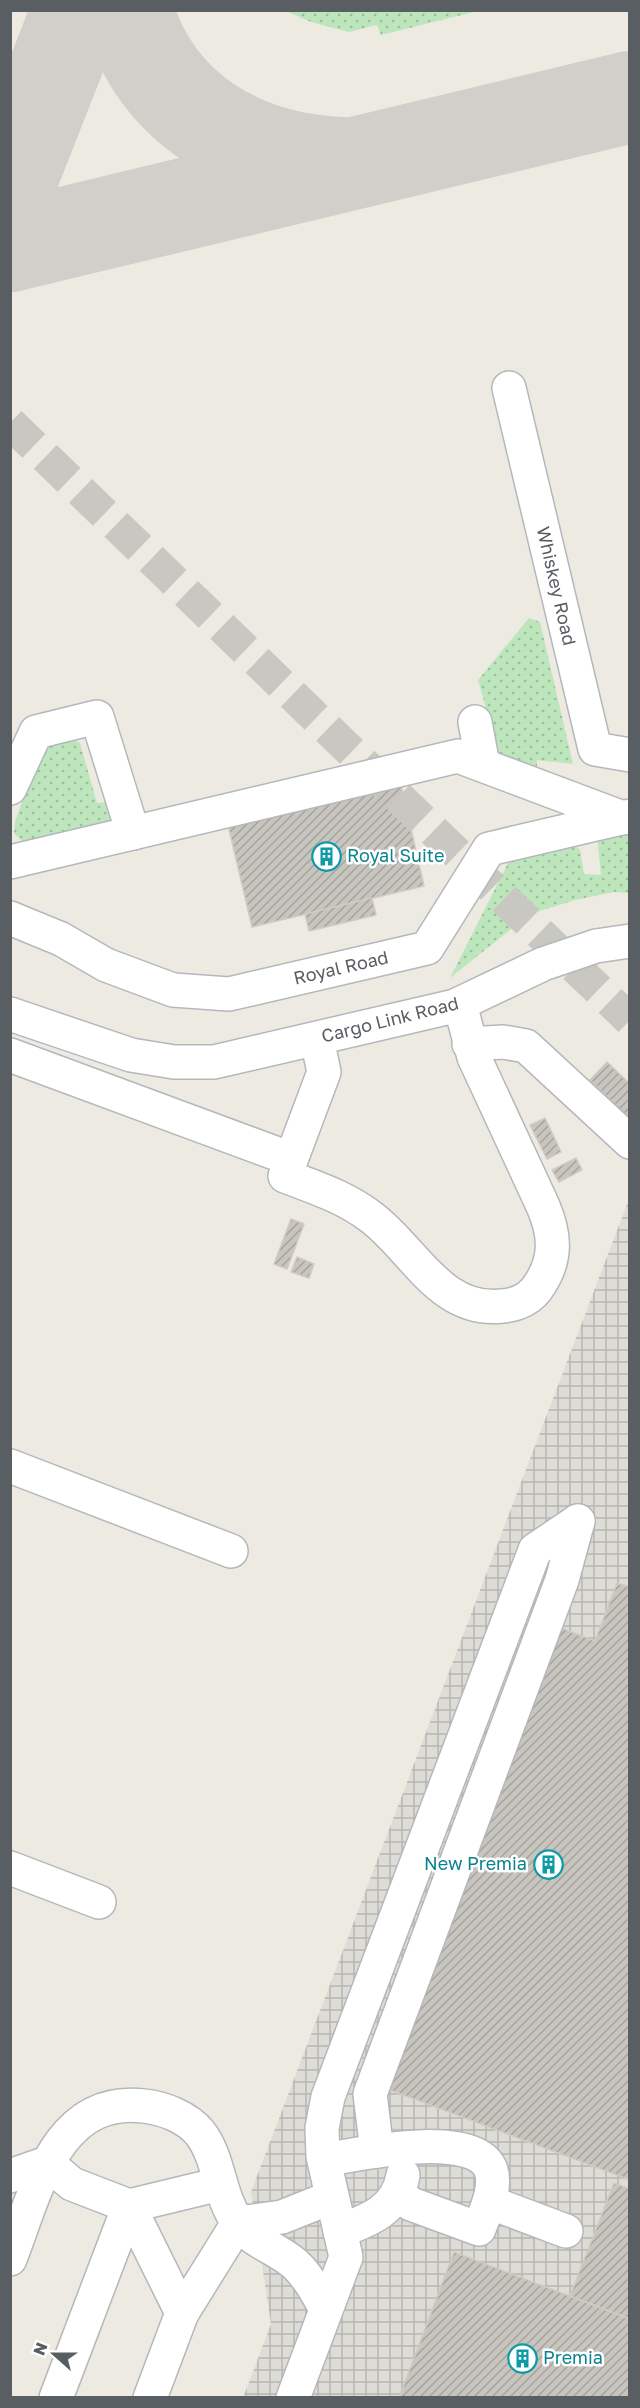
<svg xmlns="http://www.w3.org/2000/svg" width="640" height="2408" font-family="'Golos Text',sans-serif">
<defs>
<pattern id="industrial-grid" width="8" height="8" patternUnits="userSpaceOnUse" patternTransform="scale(1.5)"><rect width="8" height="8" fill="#dedcd6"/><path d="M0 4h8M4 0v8" fill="none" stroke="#b7b6b1"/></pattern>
<pattern id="grass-dots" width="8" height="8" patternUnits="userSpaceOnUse" patternTransform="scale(1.5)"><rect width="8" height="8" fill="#bde6bc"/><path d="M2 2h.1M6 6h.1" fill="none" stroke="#9dbe9c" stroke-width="1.8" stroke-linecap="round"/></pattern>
<pattern id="building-hatch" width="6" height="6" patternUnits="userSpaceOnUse" patternTransform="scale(1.5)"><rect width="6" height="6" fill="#c8c5be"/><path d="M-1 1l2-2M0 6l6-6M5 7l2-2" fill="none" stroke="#a5a39e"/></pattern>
</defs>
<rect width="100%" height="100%" fill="#edeae1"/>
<path fill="url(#industrial-grid)" d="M629 1199V2397L243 2398 271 2324 251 2192Z"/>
<g fill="url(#grass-dots)">
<path d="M286 11H478L381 35 377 25 349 32 311 22Z"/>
<path d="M529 618 540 622 573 764 537 760V776L500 757 478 680Z"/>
<path d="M74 740 80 743 97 803 107 802 112 829 35 846 22 841 14 833 15 822 39 753 55 743Z"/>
<path d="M629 828V893L614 892 575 900 530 914 450 978 513 853 566 837 580 850 584 874 601 875 597 834Z"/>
</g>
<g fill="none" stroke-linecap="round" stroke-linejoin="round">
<g stroke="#d0cfca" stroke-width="92">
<path d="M127 10C157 110 242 158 341 163"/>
<path d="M10 183 78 10"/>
<path d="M10 246 630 97"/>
</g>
</g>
<g fill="url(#building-hatch)" stroke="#d2cbbf" stroke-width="1.5">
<path d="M401 785 424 886 252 927 228 825Z"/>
<path d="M372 898 376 915 309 931 305 914Z"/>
<path d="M607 1062 630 1084V1119L590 1080Z"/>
<path d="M545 1118 561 1152 547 1159 530 1125Z"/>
<path d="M576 1158 582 1170 559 1182 552 1170Z"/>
<path d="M291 1219 304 1224 287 1269 274 1264Z"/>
<path d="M297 1257 314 1264 309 1278 291 1272Z"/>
<path d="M617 1583 630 1587V2180L382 2087 556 1626 595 1641Z"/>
<path d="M614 2183 630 2189V2319L570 2296Z"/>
<path d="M454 2252 630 2319V2398H399Z"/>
</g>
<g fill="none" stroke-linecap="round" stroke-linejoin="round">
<path stroke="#c8c7c2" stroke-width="33" stroke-dasharray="33 16" stroke-linecap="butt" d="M10 423 630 1020"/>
<defs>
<g id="minor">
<path d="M509 388 595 749 630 755"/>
<path d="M475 722 483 765"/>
<path d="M10 788 36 732 97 717 133 833"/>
<path d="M10 862 458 756 623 818"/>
<path d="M10 918 61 939 106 965 173 990 229 994 427 948 489 849 630 816"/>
<path d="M10 1014 131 1055 174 1062H214L455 1006 543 964 596 946 630 941"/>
<path d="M317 1039 324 1072 285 1176C316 1188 345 1197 371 1217 414 1249 440 1313 502 1306 518 1305 532 1298 540 1284 557 1258 555 1234 543 1206L474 1057 460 1004"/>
<path d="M469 1044 503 1042 526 1046 630 1142"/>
<path d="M10 1055 291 1159"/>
<path d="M10 1466 231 1551"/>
<path d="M10 1868 99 1902"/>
<path d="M377 2151 370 2094 562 1580 578 1521"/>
<path d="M324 2160C358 2154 475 2128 491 2170 497 2189 485 2212 479 2229L411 2204 397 2193"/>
<path d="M47 2163 72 2184 129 2206 182 2313 150 2398"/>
<path d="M10 2176 47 2163"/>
<path d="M489 2202 566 2231"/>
<path d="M238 2223 282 2217 332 2197"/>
<path d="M340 2231C370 2220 398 2209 403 2175"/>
<path d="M10 2259C35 2195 55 2095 144 2106 163 2108 187 2117 200 2133 220 2159 218 2194 237 2221 251 2242 277 2248 295 2264 308 2276 317 2293 326 2309"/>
<path d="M182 2313 238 2223"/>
<path d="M56 2398 129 2206 220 2184"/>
<path d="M293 2398 346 2257 323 2156 322 2128 328 2097 535 1550 578 1521"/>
</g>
</defs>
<use href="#minor" stroke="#b4b8bc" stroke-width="36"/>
<use href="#minor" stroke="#fff" stroke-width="33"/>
</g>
<defs>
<symbol id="building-ring" viewBox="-11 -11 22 22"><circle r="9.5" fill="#fff" stroke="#0f9aa8" stroke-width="1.5"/><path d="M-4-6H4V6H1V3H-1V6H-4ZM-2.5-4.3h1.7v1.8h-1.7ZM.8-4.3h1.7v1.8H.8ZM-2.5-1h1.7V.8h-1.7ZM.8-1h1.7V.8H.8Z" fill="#0f9aa8"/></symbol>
</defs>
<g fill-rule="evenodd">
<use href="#building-ring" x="310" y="840" width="33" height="33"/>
<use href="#building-ring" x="532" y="1848" width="33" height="33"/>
<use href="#building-ring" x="506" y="2342" width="33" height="33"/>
</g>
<g text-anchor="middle" stroke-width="5" stroke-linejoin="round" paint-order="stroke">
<g font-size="18" fill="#595e63" stroke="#fff">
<text transform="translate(556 586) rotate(77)" y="6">Whiskey Road</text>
<text transform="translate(341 968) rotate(-13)" y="6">Royal Road</text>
<text transform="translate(390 1020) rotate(-14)" y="6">Cargo Link Road</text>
</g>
<g font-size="18" fill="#0d838f" stroke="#fff" text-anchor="start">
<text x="347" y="862">Royal Suite</text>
<text x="527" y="1870" text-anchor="end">New Premia</text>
<text x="543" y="2364">Premia</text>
</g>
</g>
<rect width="640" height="2408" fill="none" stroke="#595e63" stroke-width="24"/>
<g transform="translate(54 2354) rotate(291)" stroke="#ffffff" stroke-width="4.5" paint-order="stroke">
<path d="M0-4.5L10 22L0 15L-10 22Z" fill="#595e63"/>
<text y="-9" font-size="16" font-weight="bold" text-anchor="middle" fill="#595e63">N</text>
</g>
</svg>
